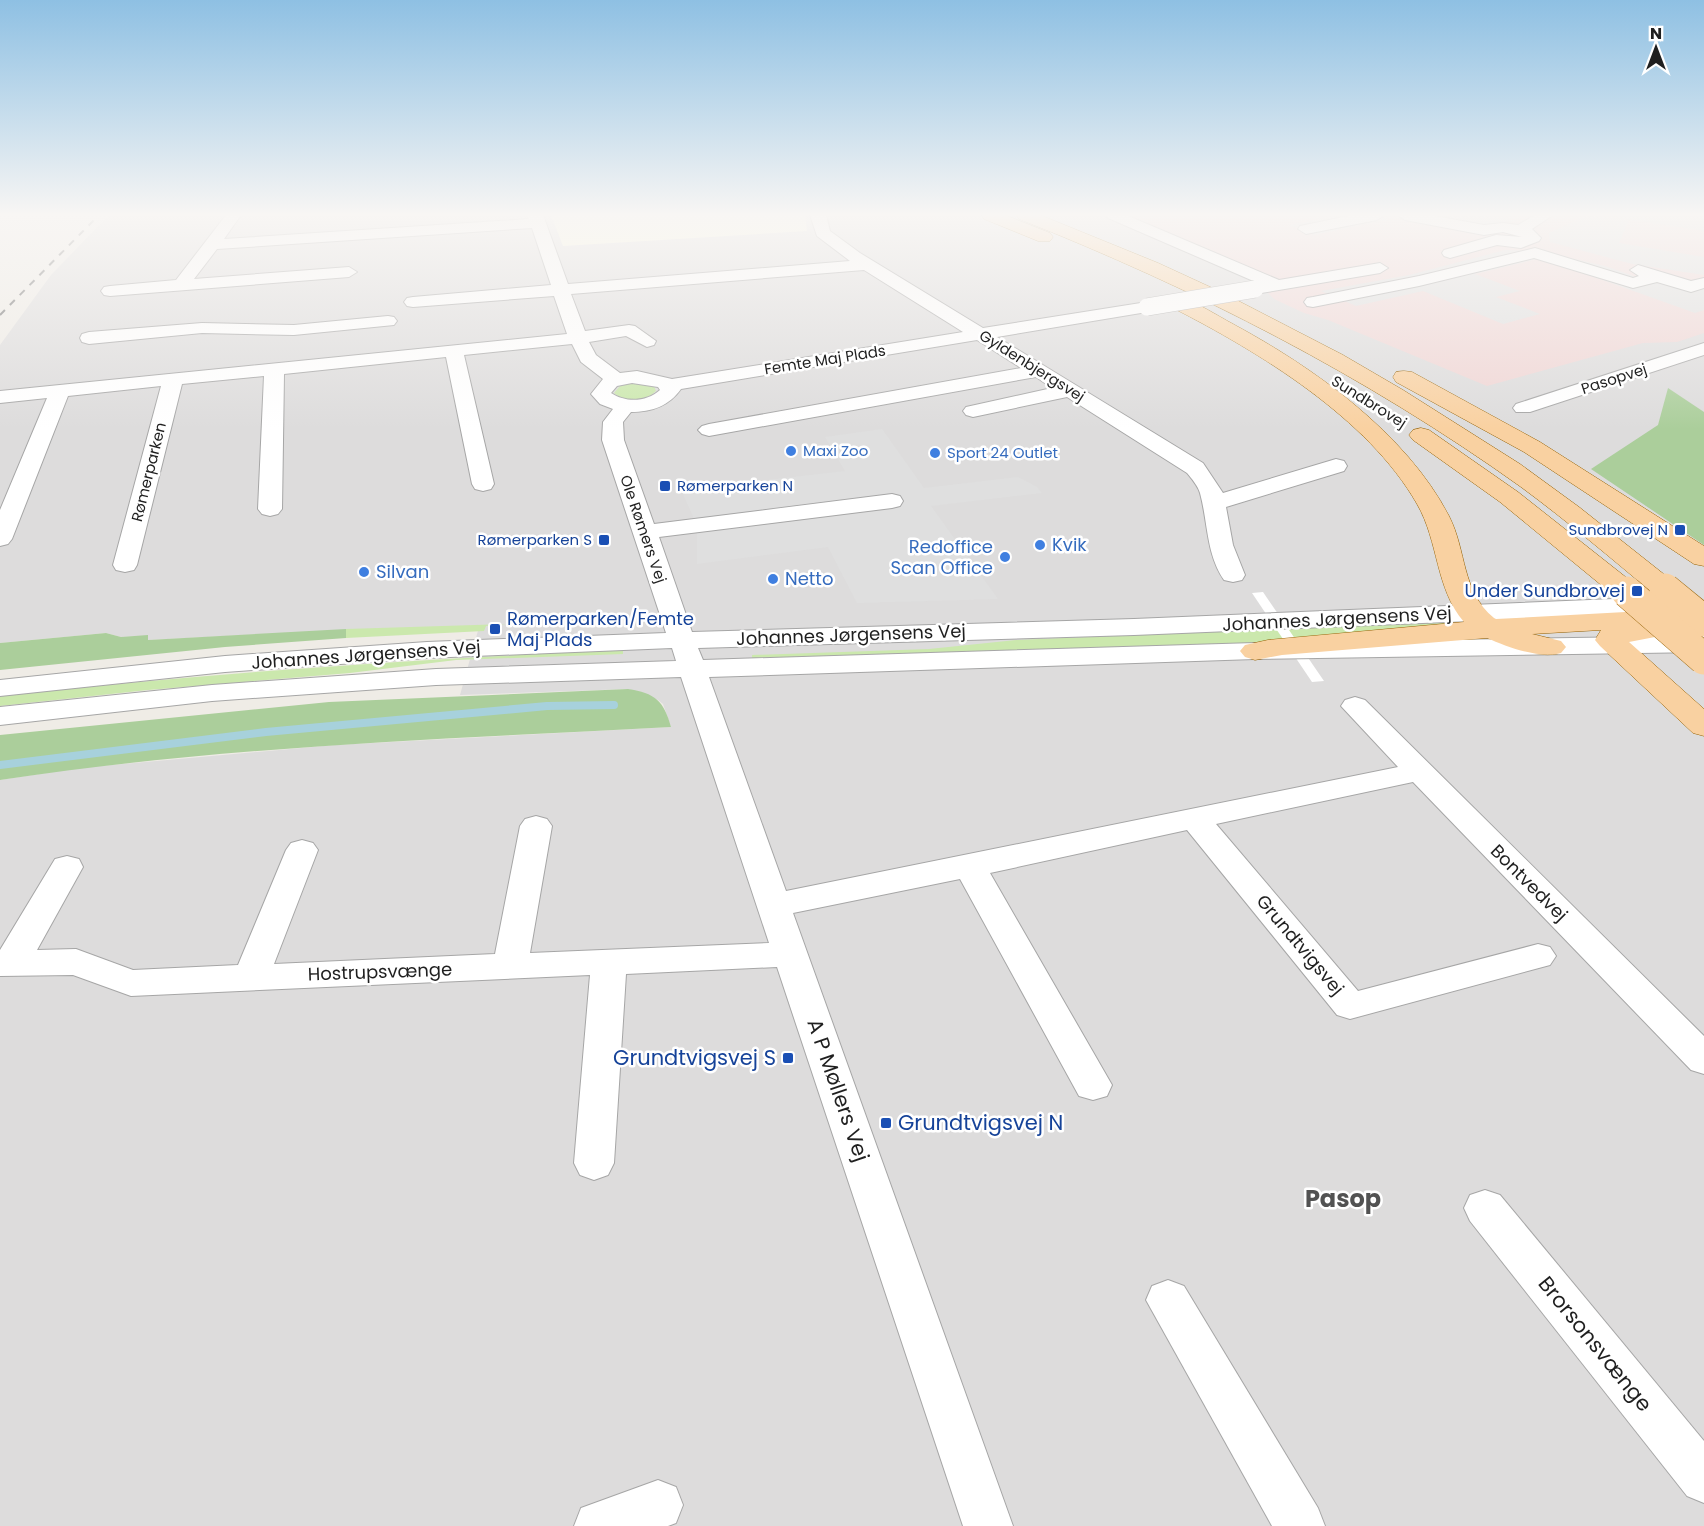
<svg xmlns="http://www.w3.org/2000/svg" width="1704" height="1526" font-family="Poppins,sans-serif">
<rect width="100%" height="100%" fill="#efece6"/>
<path fill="#dddcdc" d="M109 215H1704V1526H0V780L78 768 335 745 671 727 663 704 658 700 628 689 460 695 479 627 345 630 148 640V636L121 637 106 633 0 643V345L51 275Z"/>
<path fill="#f0d6d5" d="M1102 215H1600L1704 231V333L1677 342 1643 343 1487 386 1328 320 1304 313 1274 299 1253 278Z"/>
<path fill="#fefde0" d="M551 215H805L807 231 563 246Z"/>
<g fill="#cbe8ad">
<path d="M632 383 654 386 656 391C646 401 625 403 614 393L620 386Z"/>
<path d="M1446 622 1450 627 1253 643 752 658V655L929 649 1016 640Z"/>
<path d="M507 624 486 626 484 631 346 638V629Z"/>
<path d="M623 650V654L456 660 350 673 148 690 0 706V696C209 673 413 659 623 650Z"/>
</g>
<g fill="#abce9b">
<path d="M1668 388 1704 412V545L1591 469 1658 425Z"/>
<path d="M346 629V638L225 647 0 670V643L106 633 121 637 148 635V640Z"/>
<path d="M628 689C655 693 664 701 671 727 447 739 222 746 0 780V735L329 702Z"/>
</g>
<g fill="#dfdfdf">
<path d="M1342 215H1374L1390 219 1314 235 1289 225Z"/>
<path d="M1422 215H1485L1516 221 1481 225Z"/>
<path d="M1588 215 1629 220 1619 243 1704 257V275L1632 264 1550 242 1549 233Z"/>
<path d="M1505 250 1539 251 1605 266 1648 281 1704 286V310L1695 313 1541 258 1475 274 1520 291 1496 297 1540 314 1503 324 1423 291 1356 306 1321 291 1409 275Z"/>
<path d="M882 429 924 488 1018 477 1037 487 1042 493 931 506 998 599 857 603 828 547 697 564V525L681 490 845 471 825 437Z"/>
</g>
<path fill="#fff" d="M1263 592 1324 681 1312 682 1252 593Z"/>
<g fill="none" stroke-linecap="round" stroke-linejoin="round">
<path stroke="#a7d1dc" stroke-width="8" d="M0 765 266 732 547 706 614 705"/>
<defs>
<g id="minor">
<path d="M226 215H241L224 239 529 219 527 215H543L568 284 850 261 817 236 810 215H826L830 231 860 253 983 328 1147 302 1153 303 1156 307 1153 311 997 337 1203 463 1223 493 1336 459 1344 461 1347 466 1344 471 1226 507 1233 545 1245 575 1242 580 1233 582 1224 580C1206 554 1208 522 1200 493 1198 486 1192 479 1187 473L1067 397 973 417 966 415 963 411 966 407 1052 388 1036 377 709 436 702 434 698 430 702 426 709 424 1021 368 977 340 681 389C669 406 652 412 631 412L623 422 624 440 654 524 892 494 900 496 903 501 900 506 892 508 659 537 692 632 1134 619 1662 597 1671 600 1675 605 1671 610 1662 613 1134 635 698 648 703 660 1255 643 1704 636V652L1255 659 709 677 786 891 1398 767 1341 706 1345 700 1355 697 1365 700 1704 1036V1074L1691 1070 1413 782 1216 824 1358 991 1538 944 1550 947 1556 956 1550 965 1350 1019 1337 1015 1187 830 990 873 1112 1085 1107 1096 1093 1100 1079 1096 960 879 793 913 1013 1526H963L777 967 626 974 614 1163 608 1175 594 1180 580 1175 574 1163 590 975 131 996 73 975 0 976V950L55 859 67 856 79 859 83 867 37 950 76 949 133 970 238 965 286 850 291 843 302 840 313 843 318 850 274 964 495 954 520 826 525 819 536 816 547 819 552 826 530 953 769 943 681 677 436 685 212 701 0 725V707L212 685 436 669 676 661 672 648 427 658 225 672 0 696V680L225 656 427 642 666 633 602 440 603 422 613 409 600 404 591 394 603 379 581 362 572 344 464 355 494 484 491 489 483 491 475 489 472 484 446 357 284 374 282 509 278 514 270 516 262 514 258 509 264 376 182 384 137 565 134 570 125 572 116 570 113 565 161 386 68 396 12 539 8 544 0 546V510L47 398 0 403V391L567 334 554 296 413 307 407 306 404 302 407 298 413 297 551 285 532 228 217 249 194 279 349 267 357 272 349 277 110 296 104 295 101 291 104 287 110 286 176 280ZM864 270 963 332 672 379 637 371 620 373 596 355 589 342 626 336 647 347 654 345 656 341 635 326 629 325 585 331 571 294ZM632 383 658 387 660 390C647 402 626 403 611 393L617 386Z"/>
<path d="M1106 215H1126L1279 280 1380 263 1388 268 1380 273 1255 294 1249 293 1246 289 1249 285 1258 283 1108 218Z"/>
<path d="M1353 215H1384L1377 220 1306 234 1298 229 1300 226Z"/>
<path d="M1398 215H1430L1484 225 1503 223 1518 225 1535 215H1553L1532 229 1541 238 1539 241 1521 248 1497 245 1450 258 1444 256 1442 253 1444 250 1496 235 1522 237 1503 232 1484 235 1405 220Z"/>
<path d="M1535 248 1633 278 1639 276 1630 270 1638 265 1691 281 1704 278V288L1691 292 1657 282 1633 288 1534 258 1419 286 1313 307 1307 306 1304 302 1307 298 1313 297 1419 276Z"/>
<path d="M388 316 394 317 397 321 394 325 294 335 202 333 89 344 82 342 80 338 82 334 89 332 202 323 294 325Z"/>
<path d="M1704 343V355L1530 412H1516L1513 408 1516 404Z"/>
<path d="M1485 1190 1500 1195 1704 1441V1503L1687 1496 1470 1221 1464 1208 1470 1195Z"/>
<path d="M1168 1280 1184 1286 1318 1508 1325 1526H1272L1146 1300 1152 1286Z"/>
<path d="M658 1480 676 1487 683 1505 676 1523 668 1526H574L581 1508Z"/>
</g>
<g id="major">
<path d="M982 215H1005L1050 233 1053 237 1050 241H1038L984 219Z"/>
<path d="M1017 215H1040L1158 263 1221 292 1343 355 1403 390 1520 464 1579 507 1675 583 1679 589 1675 595 1665 597 1655 595C1611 558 1567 521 1521 487 1366 376 1196 289 1019 219Z"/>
<path d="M1180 298C1199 303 1216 315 1233 324 1313 367 1406 433 1449 516 1467 551 1461 591 1494 618L1496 619 1681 609 1691 612 1695 618 1691 624 1657 627 1660 631 1655 637 1629 642 1704 709V736L1693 733 1600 646 1595 640 1601 630 1532 634 1561 641 1566 647 1561 653C1539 659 1507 647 1487 638L1282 655 1255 660 1245 657 1240 651 1245 645 1268 640 1464 622C1435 588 1439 542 1417 504 1368 418 1259 352 1173 308L1170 304 1173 300Z"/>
<path d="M1404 371 1412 372 1540 442 1704 546V566L1694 564 1524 452 1396 382 1393 377 1396 372Z"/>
<path d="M1421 428 1429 430 1518 492 1637 586 1641 592 1637 598 1627 600 1617 598 1500 502 1413 440 1409 435 1413 430Z"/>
</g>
</defs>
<use href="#minor" stroke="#a6a6a6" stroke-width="2"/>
<use href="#major" stroke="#956205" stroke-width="1"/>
<use href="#minor" fill="#fff" fill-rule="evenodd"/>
<use href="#major" fill="#f9d1a1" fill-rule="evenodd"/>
<path stroke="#6d6d6d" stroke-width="2" stroke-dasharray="7 7" stroke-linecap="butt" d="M0 315 99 215"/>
<defs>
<path id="minor-bridge" d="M1147 307 1255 289"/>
<g id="major-bridge">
<path d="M1665 589 1704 621"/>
<path d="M1627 592 1704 659"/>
</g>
</defs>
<use href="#minor-bridge" stroke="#a6a6a6" stroke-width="18" stroke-linecap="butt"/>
<use href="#major-bridge" stroke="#956205" stroke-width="32" stroke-linecap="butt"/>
<use href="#minor-bridge" stroke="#fff" stroke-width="17"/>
<use href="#major-bridge" stroke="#f9d1a1" stroke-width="31"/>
</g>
<linearGradient id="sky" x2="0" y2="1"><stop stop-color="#8ec0e3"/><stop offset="0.5" stop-color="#f8f6f4"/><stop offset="1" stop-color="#f8f6f4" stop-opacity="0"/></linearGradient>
<rect width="1704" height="429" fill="url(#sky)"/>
<g fill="#3f7fe0" stroke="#fff" stroke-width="2">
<circle cx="791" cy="451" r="6"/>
<circle cx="935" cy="453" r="6"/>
<circle cx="1040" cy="545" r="6"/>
<circle cx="1005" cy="557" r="6"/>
<circle cx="364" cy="572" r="6"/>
<circle cx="773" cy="579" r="6"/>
</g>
<g fill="#1a4fb4" stroke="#fff" stroke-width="2">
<rect x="659" y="480" width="12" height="12" rx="3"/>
<rect x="1674" y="524" width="12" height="12" rx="3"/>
<rect x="598" y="534" width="12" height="12" rx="3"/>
<rect x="1631" y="585" width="12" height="12" rx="3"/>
<rect x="489" y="623" width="12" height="12" rx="3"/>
<rect x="782" y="1052" width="12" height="12" rx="3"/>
<rect x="880" y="1117" width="12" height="12" rx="3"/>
</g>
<g text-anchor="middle" stroke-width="5" stroke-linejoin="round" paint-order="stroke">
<g font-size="15" fill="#1f1f1f" stroke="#fff">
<text transform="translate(825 360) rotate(-9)" y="5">Femte Maj Plads</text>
<text transform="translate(1032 366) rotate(32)" y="5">Gyldenbjergsvej</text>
<text transform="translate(1614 379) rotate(-18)" y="5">Pasopvej</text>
<text transform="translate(1369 402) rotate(32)" y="5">Sundbrovej</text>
<text transform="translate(149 472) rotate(-76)" y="5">Rømerparken</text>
<text transform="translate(643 529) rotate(71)" y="5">Ole Rømers Vej</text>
</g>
<g font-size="15" fill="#366cbe" stroke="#fff" text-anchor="start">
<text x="803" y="456">Maxi Zoo</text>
<text x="947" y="458">Sport 24 Outlet</text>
</g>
<g font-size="15" fill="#164399" stroke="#fff" text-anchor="end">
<text x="677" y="491" text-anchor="start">Rømerparken N</text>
<text x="1668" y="535">Sundbrovej N</text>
<text x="592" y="545">Rømerparken S</text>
</g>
<g font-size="18" fill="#366cbe" stroke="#fff" text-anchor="start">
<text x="1052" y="551">Kvik</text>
<text x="993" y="553" text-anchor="end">Redoffice<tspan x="993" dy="21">Scan Office</tspan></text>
<text x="376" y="578">Silvan</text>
<text x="785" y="585">Netto</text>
</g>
<g font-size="18" fill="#164399" stroke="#fff" text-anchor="end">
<text x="1625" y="597">Under Sundbrovej</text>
<text x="507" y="625" text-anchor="start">Rømerparken/Femte<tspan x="507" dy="21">Maj Plads</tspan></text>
</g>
<g font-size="18" fill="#1f1f1f" stroke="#fff">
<text transform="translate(1337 619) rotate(-3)" y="6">Johannes Jørgensens Vej</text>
<text transform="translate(851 635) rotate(-2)" y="6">Johannes Jørgensens Vej</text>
<text transform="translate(366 655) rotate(-4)" y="6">Johannes Jørgensens Vej</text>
<text transform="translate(1529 883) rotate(45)" y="6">Bontvedvej</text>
<text transform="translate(1300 945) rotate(50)" y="6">Grundtvigsvej</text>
<text transform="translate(380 972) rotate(-2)" y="6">Hostrupsvænge</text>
</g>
<g font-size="21" fill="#164399" stroke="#fff" text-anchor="end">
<text x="776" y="1065">Grundtvigsvej S</text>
<text x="898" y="1130" text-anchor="start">Grundtvigsvej N</text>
</g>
<g font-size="21" fill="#1f1f1f" stroke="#fff">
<text transform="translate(838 1090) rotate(71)" y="7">A P Møllers Vej</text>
<text transform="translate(1595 1344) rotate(51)" y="7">Brorsonsvænge</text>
</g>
<g font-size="24" font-weight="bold" fill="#525252" stroke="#fff">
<text x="1343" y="1207">Pasop</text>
</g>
</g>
<g transform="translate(1656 48)" stroke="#ffffff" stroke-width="4.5" paint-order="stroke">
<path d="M0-4.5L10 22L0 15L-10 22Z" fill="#1f1f1f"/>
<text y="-9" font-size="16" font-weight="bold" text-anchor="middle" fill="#1f1f1f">N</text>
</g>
</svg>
